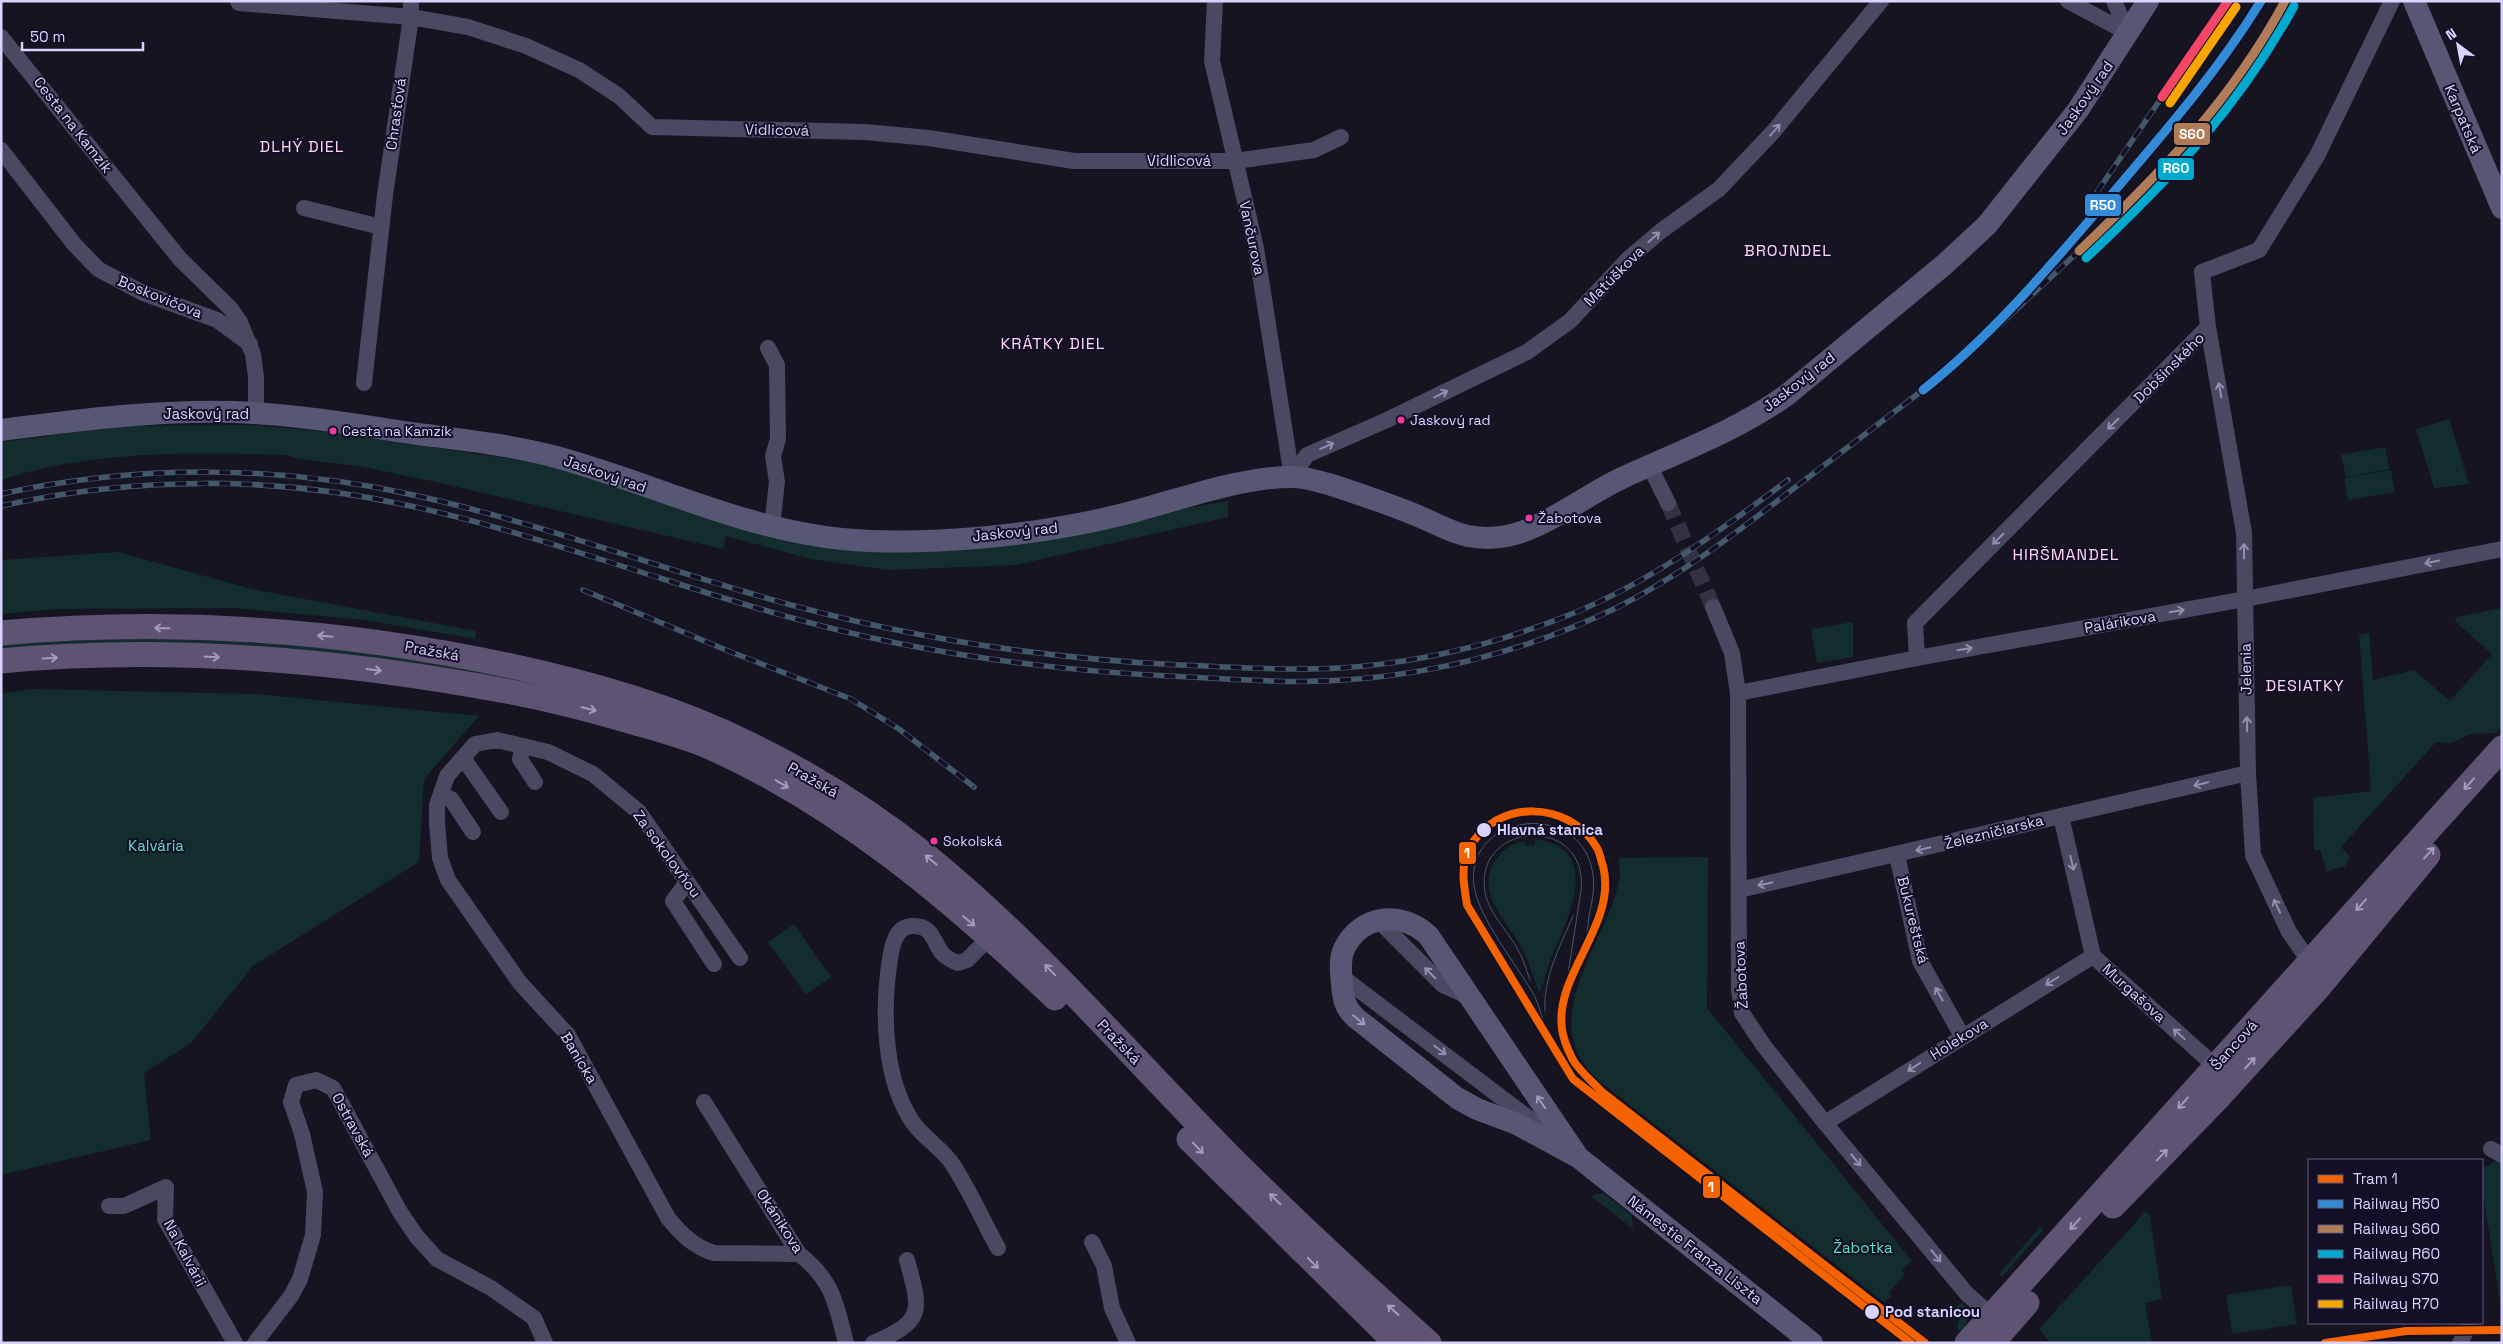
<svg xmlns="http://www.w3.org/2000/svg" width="2503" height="1344" font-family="'Space Grotesk',sans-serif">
<rect width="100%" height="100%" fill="#161421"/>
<g fill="#132c2d">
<path d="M2449 419 2469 484 2434 488 2416 429Z"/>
<path d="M250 425 332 432 532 462 861 551 1181 509 1228 501V517L1016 565 888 570 811 559 726 536 723 549 436 482 358 466 299 459 287 455C194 452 91 450 1 480V442L122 426Z"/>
<path d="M2385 447 2389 469 2346 477 2341 455Z"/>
<path d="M2391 470 2395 492 2348 500 2344 478Z"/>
<path d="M118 552 252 589 476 631 475 639 365 620 235 608 58 609 1 614V560Z"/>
<path d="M2502 608V725L2497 733 2470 734 2452 743 2436 742 2341 847 2350 857 2345 866 2327 871 2320 850H2314L2313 798 2371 791 2359 635 2369 633 2373 680 2414 670 2450 701 2492 654 2456 622 2455 617Z"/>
<path d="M1853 622V657L1817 663 1811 629Z"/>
<path d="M136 638C202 639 268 640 333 647 412 656 490 673 568 690L1 652V644Z"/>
<path d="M32 689 257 694 479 716 424 779 419 862 253 966 191 1043 144 1073 151 1140 1 1175V694Z"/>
<path d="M1535 839C1604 848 1568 918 1552 956 1547 967 1545 983 1539 992 1533 978 1530 963 1522 949 1507 920 1474 893 1496 859 1503 849 1513 843 1524 841L1526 846 1535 845Z"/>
<path d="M1708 857 1707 1008 1912 1261 1902 1270 1905 1274 1889 1293 1892 1296 1884 1302 1599 1081C1537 1026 1596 955 1616 894L1620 876 1619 858Z"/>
<path d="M794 924 831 977 806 995 768 942Z"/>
<path d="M2500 1159H2502V1313L2482 1188V1169Z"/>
<path d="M1603 1193 1632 1216 1633 1229 1591 1196Z"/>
<path d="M2145 1212 2150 1216 2162 1299 2145 1303 2152 1343H2051L2039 1329Z"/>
<path d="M2040 1227 2043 1230 2002 1277 1999 1274Z"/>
<path d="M2291 1285 2297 1324 2232 1334 2226 1295Z"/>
<path d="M1963 1302C1968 1314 1968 1323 1964 1335L1957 1328 1960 1317 1957 1306Z"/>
</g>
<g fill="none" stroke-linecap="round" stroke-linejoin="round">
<path stroke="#333142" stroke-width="16" stroke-dasharray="16 8" stroke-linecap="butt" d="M1668 503 1713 607"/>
<g stroke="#4a4962" stroke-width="16">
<path d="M238 1 239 3 411 17 468 27 526 46 579 70 619 96 652 127 865 132 929 138 1074 161H1235L1314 150 1341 137"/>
<path d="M1215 1 1212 61 1256 248 1292 477"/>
<path d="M2068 1 2128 33"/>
<path d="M2114 1 2128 33"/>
<path d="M1 37 180 259 230 308 240 322 253 354 256 377V414"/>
<path d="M1 150 74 244 98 269 143 293 217 320 250 344"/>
<path d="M304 208 381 227"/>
<path d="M768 348 777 365 778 439 773 456 777 482 772 526"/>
<path d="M364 383 385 195 411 17V1"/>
<path d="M1650 467 1668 503"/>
<path d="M1292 477 1307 455 1387 420 1527 352 1570 321 1629 258 1661 231 1719 189 1773 132 1881 1"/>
<path d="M1713 607 1732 653 1738 693 1739 989 1742 1013 1764 1046 1825 1123 1967 1294 1992 1316H2001"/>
<path d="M1917 658 1915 623 2208 327"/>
<path d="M1738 693 1917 658 2245 599 2502 549"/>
<path d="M523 746 520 759 535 782"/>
<path d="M463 758 501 812"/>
<path d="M441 795 451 799 473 832"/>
<path d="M2061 816 2093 956 2215 1066"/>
<path d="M1897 855 1920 961 1962 1036"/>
<path d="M687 882 673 901 714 964"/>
<path d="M1739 890 2248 773"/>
<path d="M1378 920 1443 985 1469 997"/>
<path d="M989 938 967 960 958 963C953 961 945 957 942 953 933 942 933 926 914 926 896 925 892 945 890 959 882 1009 883 1081 914 1124 925 1139 943 1149 953 1165 970 1191 983 1221 998 1248"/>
<path d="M740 958 639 812 593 774 548 752 497 740 475 744 447 776 437 805V823L440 858 448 880 520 983 568 1035 668 1218C681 1234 694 1247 714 1253L799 1254"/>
<path d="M2311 971 2310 962 2289 932 2253 855 2248 773 2244 533 2208 327 2202 272 2259 250 2317 156 2392 1"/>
<path d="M1342 977 1547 1132"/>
<path d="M704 1102 799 1254C833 1280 836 1304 846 1343"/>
<path d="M1825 1123 2093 956"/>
<path d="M2491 1149 2502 1155"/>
<path d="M109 1206H124L166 1187 165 1219 235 1343"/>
<path d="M1092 1242 1104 1266 1112 1308 1128 1343"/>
<path d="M255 1343 291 1296 300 1279 313 1235 315 1192 302 1134 291 1102 296 1085 316 1080 333 1088 400 1212 417 1237 437 1259 491 1288 534 1318 545 1343"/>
<path d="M873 1343C925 1321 921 1311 907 1260"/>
<path d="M2460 1343 2470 1323"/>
</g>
<g stroke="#575674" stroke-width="22">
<path d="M2414 1 2502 208"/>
<path d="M1 430C79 420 155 410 233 412 295 414 357 425 418 434 464 440 511 445 556 457 652 483 742 529 842 539 926 547 1039 535 1120 515 1174 502 1237 477 1292 477 1306 477 1316 481 1329 484 1362 495 1393 505 1425 519 1439 525 1453 533 1468 536 1483 539 1501 538 1515 534 1550 524 1588 494 1622 478 1678 452 1737 431 1788 394L1945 264 1987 225 2078 110 2148 1"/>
<path d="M1578 1157 1428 935C1401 910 1360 915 1344 949 1339 960 1341 973 1342 984 1343 999 1345 1008 1356 1018L1457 1098 1477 1109 1517 1124 1578 1157 1812 1343"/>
</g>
<g stroke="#5e5373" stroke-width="25">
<path d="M1 633C171 618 345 630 511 666 593 684 675 707 751 745 813 775 874 814 928 857 1030 940 1117 1041 1209 1135 1279 1207 1354 1276 1429 1343"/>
<path d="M1 661C169 645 341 660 506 691 548 699 588 709 629 721 657 729 685 736 712 748 841 806 953 901 1055 998"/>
<path d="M1189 1139 1396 1343"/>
<path d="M2113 1206 2217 1099 2319 987 2428 855"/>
<path d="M1967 1343 2502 748"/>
<path d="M1992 1343 2027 1303"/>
</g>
<g stroke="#43596b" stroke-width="1">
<path d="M1530 980C1526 969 1523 958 1517 948 1507 930 1488 912 1485 892 1473 821 1589 813 1581 891L1564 999"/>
<path d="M1545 1011C1543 977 1560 947 1573 916"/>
<path d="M1552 1045C1544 1029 1542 1011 1534 995 1517 965 1479 919 1474 886 1464 812 1583 798 1593 875 1595 888 1592 902 1589 916 1588 928 1586 941 1583 953"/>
</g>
<defs>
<g id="rail">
<path d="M2097 192 2162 97"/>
<path d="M1976 347 2079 251"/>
<path d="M1 494C138 464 282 465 418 496 530 521 639 561 749 593 890 635 1034 658 1180 665 1233 667 1286 671 1339 668 1420 663 1500 643 1574 613 1653 580 1720 531 1788 480"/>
<path d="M1 506C134 476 273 476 406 505 492 523 576 552 660 578 738 603 816 627 896 643 992 662 1091 673 1189 677 1233 679 1277 683 1321 681 1423 678 1525 652 1616 608 1680 576 1736 533 1793 489 1836 456 1880 423 1923 390"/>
<path d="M583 590 726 650 851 699 899 729 974 787"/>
</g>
</defs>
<use href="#rail" stroke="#43596b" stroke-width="5.5"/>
<use href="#rail" stroke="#130f26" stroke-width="4" stroke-dasharray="11" stroke-linecap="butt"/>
<defs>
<path id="rail-1" d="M1923 390C1990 337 2044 273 2100 208 2157 141 2215 76 2261 1"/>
<path id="rail-2" d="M2079 251C2160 174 2232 100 2285 1"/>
<path id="rail-3" d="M2086 258C2169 180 2239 107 2294 6"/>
<path id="rail-4" d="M2162 97 2228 1"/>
<path id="rail-5" d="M2170 103 2236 7"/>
</defs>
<use href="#rail-1" stroke="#130f26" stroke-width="12"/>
<use href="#rail-2" stroke="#130f26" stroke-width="12"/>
<use href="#rail-3" stroke="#130f26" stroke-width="12"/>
<use href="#rail-4" stroke="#130f26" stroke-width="12"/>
<use href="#rail-5" stroke="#130f26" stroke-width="12"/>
<use href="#rail-1" stroke="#338bd7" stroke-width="9"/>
<use href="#rail-2" stroke="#b07c57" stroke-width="9"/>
<use href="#rail-3" stroke="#00a9ce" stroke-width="9"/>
<use href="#rail-4" stroke="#f34667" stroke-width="9"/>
<use href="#rail-5" stroke="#f7a600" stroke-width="9"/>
<defs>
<g id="tram-1">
<path d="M1911 1343 1573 1079 1467 905C1464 886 1460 867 1469 849 1495 798 1570 800 1597 848 1600 853 1601 861 1603 866 1618 924 1554 974 1562 1029 1563 1038 1568 1050 1572 1058 1578 1070 1593 1082 1602 1092L1925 1343"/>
<path d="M2325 1343 2406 1331 2502 1330"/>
</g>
</defs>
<use href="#tram-1" stroke="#130f26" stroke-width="11"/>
<use href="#tram-1" stroke="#f56200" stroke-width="8"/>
</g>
<defs><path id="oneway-shaft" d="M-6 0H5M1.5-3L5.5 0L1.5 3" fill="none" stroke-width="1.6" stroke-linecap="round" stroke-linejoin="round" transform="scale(1.25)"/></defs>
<g stroke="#928eb0">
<use href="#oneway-shaft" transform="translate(1775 130) rotate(-49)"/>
<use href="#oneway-shaft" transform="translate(1654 237) rotate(-41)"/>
<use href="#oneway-shaft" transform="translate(2220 390) rotate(-100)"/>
<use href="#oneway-shaft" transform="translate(1441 394) rotate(-26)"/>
<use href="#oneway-shaft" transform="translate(2113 424) rotate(135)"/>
<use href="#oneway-shaft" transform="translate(1327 446) rotate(-24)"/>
<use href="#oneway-shaft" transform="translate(1998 539) rotate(135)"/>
<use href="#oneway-shaft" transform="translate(2244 551) rotate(-90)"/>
<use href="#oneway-shaft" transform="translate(2432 562) rotate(169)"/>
<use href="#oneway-shaft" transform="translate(2177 611) rotate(-10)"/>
<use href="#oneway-shaft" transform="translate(1965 649) rotate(-10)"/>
<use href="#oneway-shaft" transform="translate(2247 724) rotate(-91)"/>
<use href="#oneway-shaft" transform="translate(2201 784) rotate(167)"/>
<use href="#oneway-shaft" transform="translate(1923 849) rotate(166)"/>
<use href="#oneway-shaft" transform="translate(2072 863) rotate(77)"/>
<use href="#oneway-shaft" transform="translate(1765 884) rotate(168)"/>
<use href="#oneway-shaft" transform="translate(2277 906) rotate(-115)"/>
<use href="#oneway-shaft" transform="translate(1430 973) rotate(-135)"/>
<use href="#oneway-shaft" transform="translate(2052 981) rotate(148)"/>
<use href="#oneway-shaft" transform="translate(1939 994) rotate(-119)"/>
<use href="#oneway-shaft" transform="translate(2179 1034) rotate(-138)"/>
<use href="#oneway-shaft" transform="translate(1440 1050) rotate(37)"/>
<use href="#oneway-shaft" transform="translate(1914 1067) rotate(147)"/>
<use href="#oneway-shaft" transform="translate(1856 1160) rotate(50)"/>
<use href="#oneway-shaft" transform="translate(1936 1256) rotate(51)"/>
</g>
<g stroke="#a29ac0">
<use href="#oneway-shaft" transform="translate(162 628) rotate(-179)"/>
<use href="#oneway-shaft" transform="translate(325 636) rotate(-175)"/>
<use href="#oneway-shaft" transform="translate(212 657) rotate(3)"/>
<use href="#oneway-shaft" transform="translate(50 658) rotate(-3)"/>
<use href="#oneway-shaft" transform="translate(374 670) rotate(7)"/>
<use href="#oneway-shaft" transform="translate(589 709) rotate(14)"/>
<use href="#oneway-shaft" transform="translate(782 784) rotate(31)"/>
<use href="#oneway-shaft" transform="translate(2469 784) rotate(132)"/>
<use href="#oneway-shaft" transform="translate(2429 853) rotate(-48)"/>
<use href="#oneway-shaft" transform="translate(931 860) rotate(-140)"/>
<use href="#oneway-shaft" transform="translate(2361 905) rotate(132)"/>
<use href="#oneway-shaft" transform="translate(969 921) rotate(40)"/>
<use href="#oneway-shaft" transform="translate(1050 970) rotate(-134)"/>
<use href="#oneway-shaft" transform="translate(2250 1063) rotate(-48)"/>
<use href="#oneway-shaft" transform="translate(2183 1103) rotate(132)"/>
<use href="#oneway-shaft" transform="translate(1198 1148) rotate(47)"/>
<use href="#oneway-shaft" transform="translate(2162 1155) rotate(-46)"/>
<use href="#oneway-shaft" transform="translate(1275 1199) rotate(-136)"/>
<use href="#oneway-shaft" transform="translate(2075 1224) rotate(132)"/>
<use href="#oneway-shaft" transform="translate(1313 1263) rotate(45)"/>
<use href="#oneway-shaft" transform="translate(1393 1310) rotate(-138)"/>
</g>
<g stroke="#9e9bc0">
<use href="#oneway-shaft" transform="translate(1359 1020) rotate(39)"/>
<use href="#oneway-shaft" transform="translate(1541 1102) rotate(-124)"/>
</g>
<g fill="#f13a9d" stroke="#130f26" stroke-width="2">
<circle cx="1401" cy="420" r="4.5"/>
<circle cx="333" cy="431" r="4.5"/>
<circle cx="1529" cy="518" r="4.5"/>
<circle cx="934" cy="841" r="4.5"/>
</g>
<g fill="#d9d4ff" stroke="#130f26" stroke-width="2">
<circle cx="1484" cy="830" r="8"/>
<circle cx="1872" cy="1312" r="8"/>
</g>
<g text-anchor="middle" stroke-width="4" stroke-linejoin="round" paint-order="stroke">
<g font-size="14" fill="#d9d4ff" stroke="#130f26" text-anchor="start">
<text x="1410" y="425">Jaskový rad</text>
<text x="342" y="436">Cesta na Kamzík</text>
<text x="1538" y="523">Žabotova</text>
<text x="943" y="846">Sokolská</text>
</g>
<g font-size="15" fill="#d9d4ff" stroke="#130f26">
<text transform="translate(2085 98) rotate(-55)" y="5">Jaskový rad</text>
<text transform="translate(396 114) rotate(-82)" y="5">Chrasťová</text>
<text transform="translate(2463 119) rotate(67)" y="5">Karpatská</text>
<text transform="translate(73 125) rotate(52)" y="5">Cesta na Kamzík</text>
<text transform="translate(777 130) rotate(1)" y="5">Vidlicová</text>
<text x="1179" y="166">Vidlicová</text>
<text transform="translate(1252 238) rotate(78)" y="5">Vančurova</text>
<text transform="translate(1614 276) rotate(-45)" y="5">Matúškova</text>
<text transform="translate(160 297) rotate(22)" y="5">Boskovičova</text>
<text transform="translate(2169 368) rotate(-45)" y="5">Dobšinského</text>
<text transform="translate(1799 382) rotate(-38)" y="5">Jaskový rad</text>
<text x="206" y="419">Jaskový rad</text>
<text transform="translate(605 474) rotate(19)" y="5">Jaskový rad</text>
<text transform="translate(1015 532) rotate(-6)" y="5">Jaskový rad</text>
<text transform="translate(2120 622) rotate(-10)" y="5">Palárikova</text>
<text transform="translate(432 651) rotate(10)" y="5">Pražská</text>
<text transform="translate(2246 669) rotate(-91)" y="5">Jelenia</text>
<text transform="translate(813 780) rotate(30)" y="5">Pražská</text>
<text transform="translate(1994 832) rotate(-14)" y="5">Železničiarska</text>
<text transform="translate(667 854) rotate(54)" y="5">Za sokolovňou</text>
<text transform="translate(1913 920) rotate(76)" y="5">Bukureštská</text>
<text transform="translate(1741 975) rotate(-93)" y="5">Žabotova</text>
<text transform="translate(2134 993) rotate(42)" y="5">Murgašova</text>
<text transform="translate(1959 1039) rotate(-32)" y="5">Holekova</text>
<text transform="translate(1119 1042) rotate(46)" y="5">Pražská</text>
<text transform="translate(2234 1045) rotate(-48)" y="5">Šancová</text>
<text transform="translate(579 1058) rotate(59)" y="5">Banícka</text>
<text transform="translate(353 1125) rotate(61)" y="5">Ostravská</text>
<text transform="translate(780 1221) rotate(57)" y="5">Okánikova</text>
<text transform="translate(1695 1250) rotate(38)" y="5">Námestie Franza Liszta</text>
<text transform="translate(185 1253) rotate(62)" y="5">Na Kalvárii</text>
</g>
<g font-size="15" font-weight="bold" fill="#d9d4ff" stroke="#130f26" text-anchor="start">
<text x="1497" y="835">Hlavná stanica</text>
<text x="1885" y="1317">Pod stanicou</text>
</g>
<g font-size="15" fill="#5fe0c0" stroke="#130f26">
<text x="156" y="851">Kalvária</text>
<text x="1863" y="1253">Žabotka</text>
</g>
<g font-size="16" letter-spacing="1" fill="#ffd6f0" stroke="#130f26">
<text x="302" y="152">DLHÝ DIEL</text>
<text x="1788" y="256">BROJNDEL</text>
<text x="1053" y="349">KRÁTKY DIEL</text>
<text x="2066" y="560">HIRŠMANDEL</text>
<text x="2305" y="691">DESIATKY</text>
</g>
</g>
<g stroke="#130f26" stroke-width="2">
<rect x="2173" y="122" width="38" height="24" rx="5" fill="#b07c57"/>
<rect x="2157" y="157" width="38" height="24" rx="5" fill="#00a9ce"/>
<rect x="2084" y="193" width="38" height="24" rx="5" fill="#338bd7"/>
<rect x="1458" y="841" width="19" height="24" rx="5" fill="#f56200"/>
<rect x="1702" y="1175" width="19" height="24" rx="5" fill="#f56200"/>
</g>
<g font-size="14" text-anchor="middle" font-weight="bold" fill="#fff">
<text x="2192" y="139">S60</text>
<text x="2176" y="173">R60</text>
<text x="2103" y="210">R50</text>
<text x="1467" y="858">1</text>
<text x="1711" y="1192">1</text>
</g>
<rect width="2503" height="1344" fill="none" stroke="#d9d4ff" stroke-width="5"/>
<rect x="2308" y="1159" width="175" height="165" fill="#130f26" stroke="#625e7d"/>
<rect x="2318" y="1175" width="25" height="8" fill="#f56200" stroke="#625e7d"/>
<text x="2353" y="1184" font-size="15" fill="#d9d4ff">Tram 1</text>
<rect x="2318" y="1200" width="25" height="8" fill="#338bd7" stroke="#625e7d"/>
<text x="2353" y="1209" font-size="15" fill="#d9d4ff">Railway R50</text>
<rect x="2318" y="1225" width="25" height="8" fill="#b07c57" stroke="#625e7d"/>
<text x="2353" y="1234" font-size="15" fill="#d9d4ff">Railway S60</text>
<rect x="2318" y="1250" width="25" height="8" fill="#00a9ce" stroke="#625e7d"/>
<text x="2353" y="1259" font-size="15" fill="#d9d4ff">Railway R60</text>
<rect x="2318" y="1275" width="25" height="8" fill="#f34667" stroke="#625e7d"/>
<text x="2353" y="1284" font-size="15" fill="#d9d4ff">Railway S70</text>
<rect x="2318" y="1300" width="25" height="8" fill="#f7a600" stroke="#625e7d"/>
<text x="2353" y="1309" font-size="15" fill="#d9d4ff">Railway R70</text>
<g transform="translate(2458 45) rotate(328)" stroke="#130f26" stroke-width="4" paint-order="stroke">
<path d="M0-4L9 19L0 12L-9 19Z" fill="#d9d4ff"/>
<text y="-8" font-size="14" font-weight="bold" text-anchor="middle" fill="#d9d4ff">N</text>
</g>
<path d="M22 42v8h121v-8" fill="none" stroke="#d9d4ff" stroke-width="2.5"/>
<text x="30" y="42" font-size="15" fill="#d9d4ff" stroke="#130f26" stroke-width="4" paint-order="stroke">50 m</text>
</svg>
